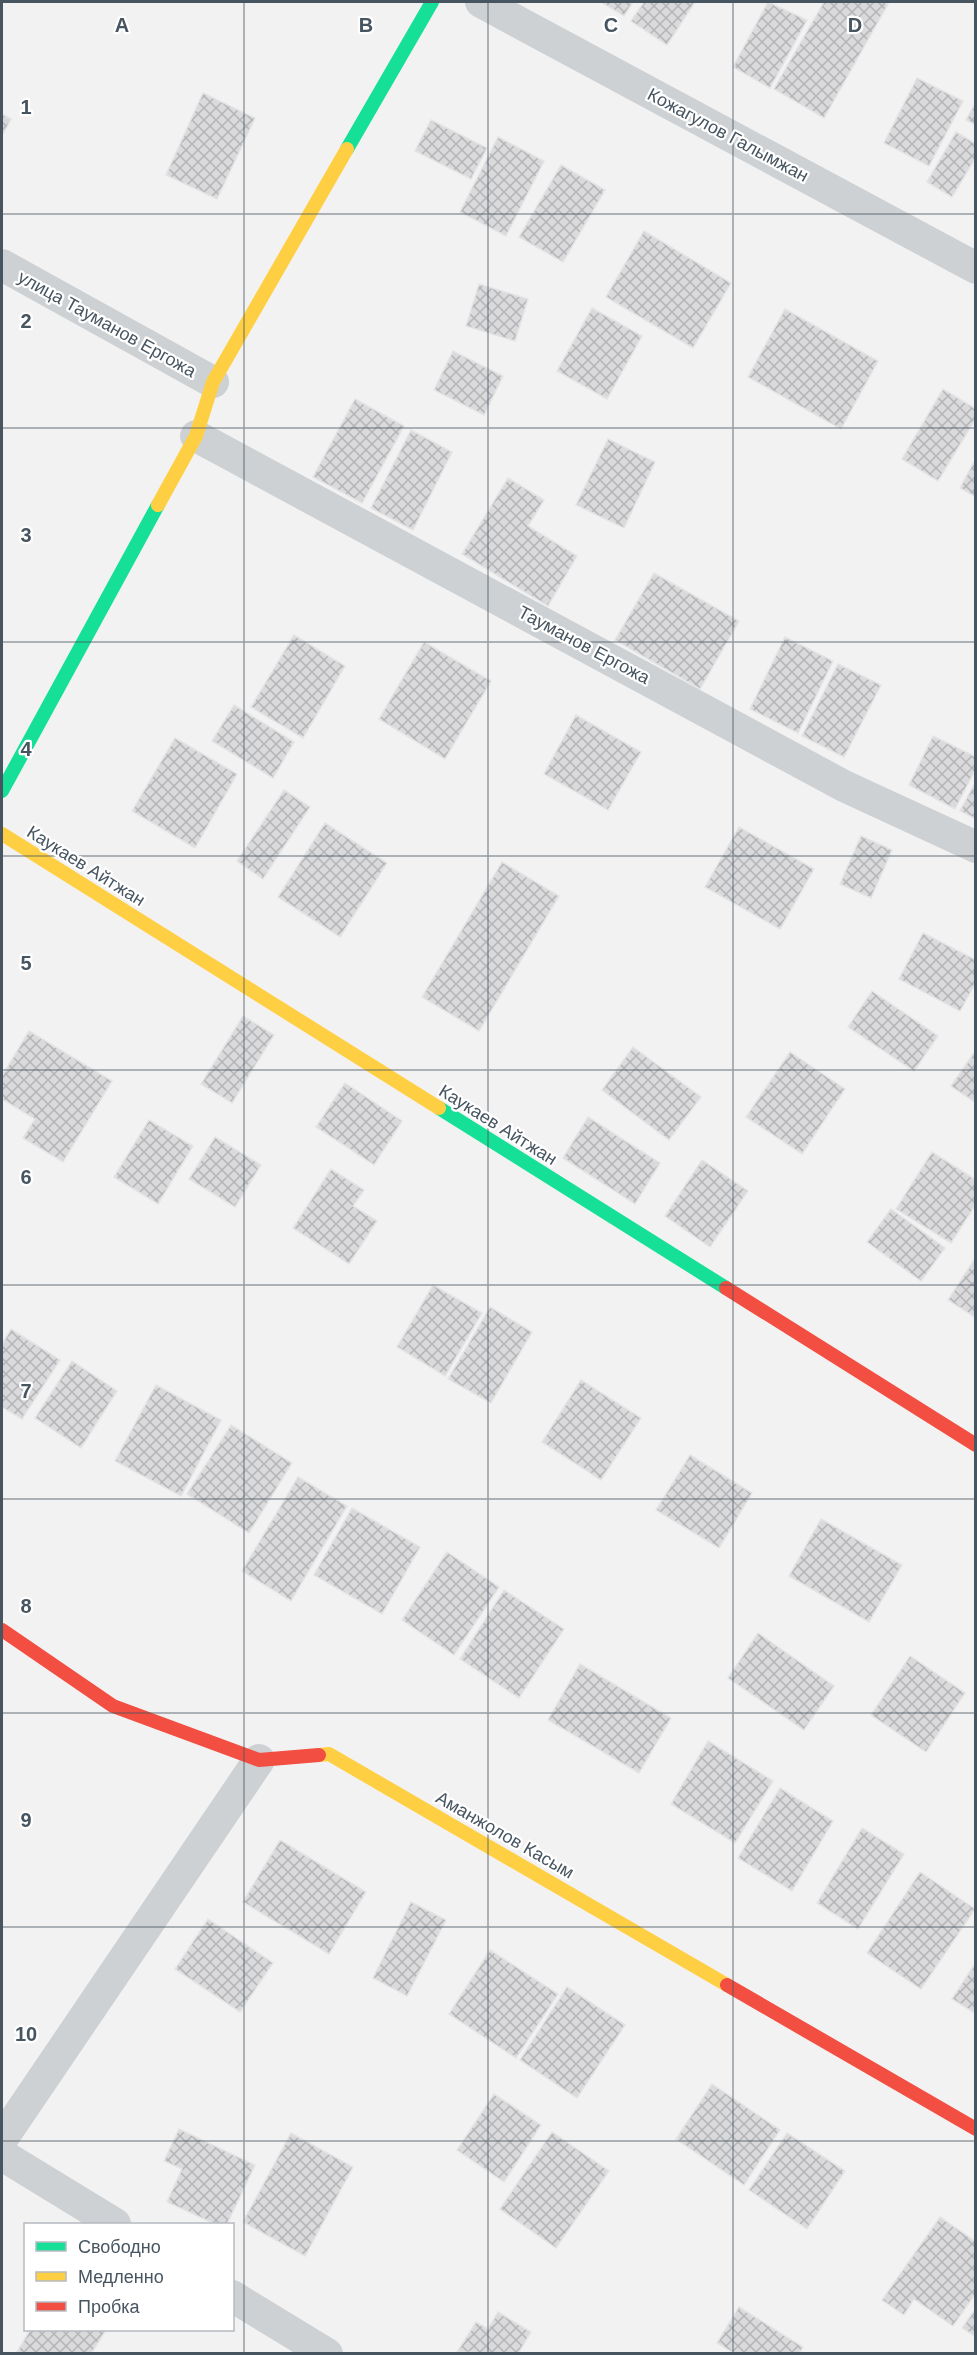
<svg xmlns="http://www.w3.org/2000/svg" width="977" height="2355" font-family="Arial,sans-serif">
<defs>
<pattern id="building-cross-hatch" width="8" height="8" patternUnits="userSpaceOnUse" patternTransform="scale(1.5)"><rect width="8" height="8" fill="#dadadc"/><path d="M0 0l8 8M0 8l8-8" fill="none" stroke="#b3b4b6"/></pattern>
</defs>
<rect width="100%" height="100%" fill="#f3f2f2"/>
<g fill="url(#building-cross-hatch)" stroke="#e4e4e5" stroke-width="1.5">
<path d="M601 2H633L624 16Z"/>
<path d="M644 2H695L667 45 631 21Z"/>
<path d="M768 2 807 20 770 88 733 67Z"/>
<path d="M824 2H884L888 4 824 118 774 89Z"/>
<path d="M917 78 963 101 929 166 884 143Z"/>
<path d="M203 93 255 118 217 199 166 175Z"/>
<path d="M976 102V125L966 120Z"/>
<path d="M2 114 11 119 2 136Z"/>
<path d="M431 120 487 148 471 179 415 151Z"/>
<path d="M956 132 976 144V157L952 197 927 182Z"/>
<path d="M498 137 544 161 506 236 460 212Z"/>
<path d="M561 165 605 190 563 262 519 237Z"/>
<path d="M644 231 731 283 693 348 606 297Z"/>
<path d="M479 284 528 299 515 341 466 326Z"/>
<path d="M592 308 642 336 607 399 557 371Z"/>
<path d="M785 309 878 361 841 429 748 377Z"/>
<path d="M453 351 503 376 484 415 434 390Z"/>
<path d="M943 389 976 409V418L938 481 902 459Z"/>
<path d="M355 399 404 426 362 503 313 477Z"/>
<path d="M411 430 452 452 413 530 371 508Z"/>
<path d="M608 439 655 462 624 528 576 505Z"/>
<path d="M976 458V497L960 488Z"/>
<path d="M508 478 544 500 528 526 577 556 548 606 462 554Z"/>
<path d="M654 573 739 621 700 689 615 640Z"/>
<path d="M294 635 345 666 303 738 251 707Z"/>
<path d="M785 637 833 661 798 733 750 709Z"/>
<path d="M424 642 491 681 445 759 379 719Z"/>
<path d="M838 664 881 685 844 757 802 736Z"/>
<path d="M234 705 294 742 273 778 212 741Z"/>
<path d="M576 715 641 752 608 810 544 774Z"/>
<path d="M933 736 976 757V768L955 809 909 785Z"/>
<path d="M175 738 237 774 195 848 132 811Z"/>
<path d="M976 781V819L960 811Z"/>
<path d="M284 790 310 807 263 879 237 861Z"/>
<path d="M325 823 387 863 340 937 278 897Z"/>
<path d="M739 827 814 869 780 929 705 887Z"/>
<path d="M861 836 892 850 871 898 840 884Z"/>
<path d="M502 862 559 896 479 1031 422 997Z"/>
<path d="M923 933 976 960V982L960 1011 899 979Z"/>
<path d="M872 991 938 1036 914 1071 848 1027Z"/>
<path d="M243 1016 274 1035 232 1103 201 1084Z"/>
<path d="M29 1031 112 1081 63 1162 23 1138 35 1119 2 1099V1076Z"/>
<path d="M633 1047 701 1097 669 1140 602 1090Z"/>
<path d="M976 1050V1103L951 1086Z"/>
<path d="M790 1052 845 1089 802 1154 746 1117Z"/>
<path d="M345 1083 402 1121 374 1165 316 1127Z"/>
<path d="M588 1117 660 1163 635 1204 563 1158Z"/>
<path d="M149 1120 193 1146 158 1204 114 1177Z"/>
<path d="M215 1137 261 1165 235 1207 189 1179Z"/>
<path d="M932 1152 976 1180V1204L951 1243 896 1209Z"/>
<path d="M702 1160 748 1191 710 1247 665 1216Z"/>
<path d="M331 1169 364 1190 353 1206 377 1221 349 1264 293 1228Z"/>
<path d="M891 1209 945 1248 921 1281 867 1242Z"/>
<path d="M976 1257V1318L948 1300Z"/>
<path d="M433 1285 482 1313 445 1376 397 1347Z"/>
<path d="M490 1307 532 1332 491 1403 448 1379Z"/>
<path d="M11 1329 60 1360 22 1419 2 1407V1344Z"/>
<path d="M72 1361 117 1391 81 1448 35 1418Z"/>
<path d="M581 1380 641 1418 601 1480 542 1442Z"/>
<path d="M156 1385 221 1420 181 1496 115 1461Z"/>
<path d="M231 1425 292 1463 249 1533 187 1494Z"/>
<path d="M690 1455 752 1493 719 1548 656 1510Z"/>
<path d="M298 1477 347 1506 291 1601 242 1571Z"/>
<path d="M352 1508 420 1547 382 1614 314 1575Z"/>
<path d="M821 1519 902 1565 869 1622 789 1576Z"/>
<path d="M447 1552 499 1587 454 1655 402 1620Z"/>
<path d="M504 1590 564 1629 519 1698 460 1659Z"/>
<path d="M758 1633 834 1686 804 1730 728 1678Z"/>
<path d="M910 1656 965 1693 926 1752 871 1715Z"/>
<path d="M580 1664 671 1718 639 1773 548 1720Z"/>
<path d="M708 1741 773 1781 735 1843 671 1804Z"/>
<path d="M780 1788 833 1821 792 1891 738 1858Z"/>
<path d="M862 1828 904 1854 858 1929 817 1903Z"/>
<path d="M280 1840 366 1892 329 1954 243 1902Z"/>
<path d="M920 1872 975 1909 921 1989 867 1953Z"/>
<path d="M411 1902 446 1920 407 1996 373 1978Z"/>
<path d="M208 1919 273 1963 240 2012 175 1969Z"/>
<path d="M490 1950 558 1994 516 2058 449 2014Z"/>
<path d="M976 1962V2014L952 1999Z"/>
<path d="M567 1987 625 2025 577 2098 520 2060Z"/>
<path d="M712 2084 780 2130 744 2185 676 2139Z"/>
<path d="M494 2094 541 2125 504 2182 457 2150Z"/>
<path d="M179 2129 255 2165 227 2224H215L167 2202 182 2169 164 2161Z"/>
<path d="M552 2132 609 2171 556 2248 500 2209Z"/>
<path d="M291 2133 353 2167 305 2256 243 2222Z"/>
<path d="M787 2133 845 2171 807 2229 749 2190Z"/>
<path d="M940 2217 976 2242V2293L953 2326 914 2299 904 2315 882 2300Z"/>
<path d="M739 2307 803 2347 799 2354H735L717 2343Z"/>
<path d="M976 2308V2337L962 2328Z"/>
<path d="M498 2312 531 2332 518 2354 457 2352 476 2322 488 2329Z"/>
<path d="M30 2330H106L91 2354H19L17 2352Z"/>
</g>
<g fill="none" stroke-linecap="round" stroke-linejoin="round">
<g stroke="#ced1d3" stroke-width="32">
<path d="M481 2 976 268"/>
<path d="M2 265 213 382"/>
<path d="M196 436 844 786 976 847"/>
<path d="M2 2139 259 1760"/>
<path d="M2 2155 115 2224"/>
<path d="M232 2296 327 2354"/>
</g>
<g stroke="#16e098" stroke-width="14">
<path d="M347 149 432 2"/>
<path d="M2 791 158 505"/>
<path d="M439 1108 726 1288"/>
</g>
<g stroke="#ffcf43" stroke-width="14">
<path d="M158 505 196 436 213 382 347 149"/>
<path d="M2 834 439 1108"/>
<path d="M319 1755 329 1754 727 1985"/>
</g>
<g stroke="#f24e42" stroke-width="14">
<path d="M726 1288 976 1445"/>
<path d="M2 1630 113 1706 259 1760 319 1755"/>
<path d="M727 1985 976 2129"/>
</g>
</g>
<path fill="none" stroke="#475561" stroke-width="1.5" stroke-opacity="0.55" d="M244 2V2354M488 2V2354M733 2V2354M2 214H976M2 428H976M2 642H976M2 856H976M2 1070H976M2 1285H976M2 1499H976M2 1713H976M2 1927H976M2 2141H976"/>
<g text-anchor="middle" stroke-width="4.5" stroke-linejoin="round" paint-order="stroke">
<g font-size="18" fill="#475561" stroke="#fff">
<text transform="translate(728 135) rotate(28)" y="6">Кожагулов Галымжан</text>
<text transform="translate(107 324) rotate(29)" y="6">улица Тауманов Ергожа</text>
<text transform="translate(584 645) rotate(28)" y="6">Тауманов Ергожа</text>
<text transform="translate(86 866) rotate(32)" y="6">Каукаев Айтжан</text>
<text transform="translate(498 1125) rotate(32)" y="6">Каукаев Айтжан</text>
<text transform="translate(505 1835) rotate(30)" y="6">Аманжолов Касым</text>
</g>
</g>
<g font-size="20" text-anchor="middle" font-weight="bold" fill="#475561" stroke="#fff" stroke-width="4.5" stroke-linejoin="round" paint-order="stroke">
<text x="122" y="32">A</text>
<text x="366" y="32">B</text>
<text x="611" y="32">C</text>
<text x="855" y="32">D</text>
<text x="26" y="114">1</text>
<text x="26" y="328">2</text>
<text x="26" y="542">3</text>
<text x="26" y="756">4</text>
<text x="26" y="970">5</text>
<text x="26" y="1184">6</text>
<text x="26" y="1398">7</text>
<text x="26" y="1613">8</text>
<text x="26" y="1827">9</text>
<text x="26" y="2041">10</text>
</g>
<rect width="977" height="2355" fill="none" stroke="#475561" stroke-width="6"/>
<rect x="24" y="2223" width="210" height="108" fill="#ffffff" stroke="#b5bbc0" stroke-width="1.5"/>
<rect x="36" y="2242" width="30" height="9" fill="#16e098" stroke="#b5bbc0" stroke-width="1.5"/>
<text x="78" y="2253" font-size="18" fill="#475561">Свободно</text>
<rect x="36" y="2272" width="30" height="9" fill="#ffcf43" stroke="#b5bbc0" stroke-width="1.5"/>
<text x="78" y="2283" font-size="18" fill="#475561">Медленно</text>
<rect x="36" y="2302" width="30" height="9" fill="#f24e42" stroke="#b5bbc0" stroke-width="1.5"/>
<text x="78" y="2313" font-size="18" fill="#475561">Пробка</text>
</svg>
